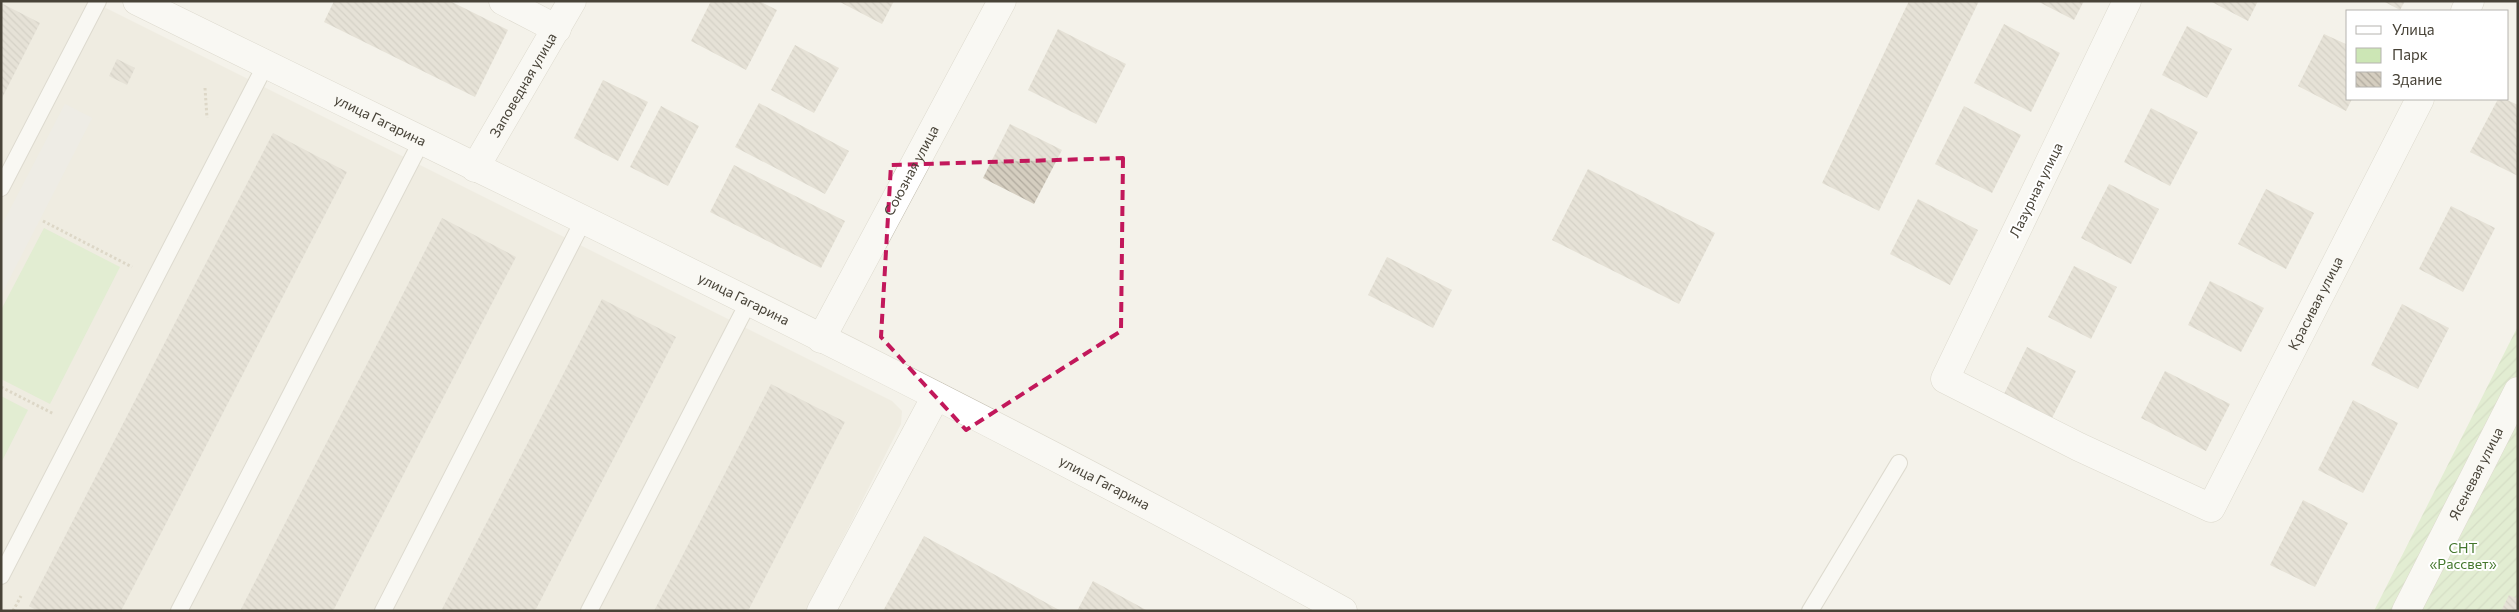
<svg xmlns="http://www.w3.org/2000/svg" width="2519" height="612" font-family="Commissioner,sans-serif">
<defs>
<pattern id="garden-furrows" width="10" height="10" patternUnits="userSpaceOnUse" patternTransform="scale(1.25)"><rect width="10" height="10" fill="#cce6b5"/><path d="M-1 1l2-2M0 10L10 0M9 11l2-2" fill="none" stroke="#b1c69c"/></pattern>
<pattern id="building-back-hatch" width="6" height="6" patternUnits="userSpaceOnUse" patternTransform="scale(1.25)"><rect width="6" height="6" fill="#d5cec0"/><path d="M-1 5l2 2M0 0l6 6M5-1l2 2" fill="none" stroke="#afa99d"/></pattern>
</defs>
<rect width="100%" height="100%" fill="#f4f2ea"/>
<path fill="#e8e4d8" d="M1 1H92L892 401 902 411 901 424 806 611H1Z"/>
<g fill="#cce6b5">
<path d="M44 228 120 267 50 404 1 379V310Z"/>
<path d="M1 396 28 410 1 463Z"/>
</g>
<path fill="url(#garden-furrows)" d="M2518 326V611H2374Z"/>
<path fill="#e6e4e1" d="M65 104 92 118 1 295V227Z"/>
<g fill="url(#building-back-hatch)">
<path d="M334 1H450L508 30 475 97 324 22Z"/>
<path d="M711 1H759L777 10 746 70 691 41Z"/>
<path d="M838 1H894L882 24Z"/>
<path d="M1909 1H1979L1879 211 1822 183Z"/>
<path d="M2037 1H2084L2074 20Z"/>
<path d="M2210 1H2258L2248 21Z"/>
<path d="M2383 1H2405L2400 10Z"/>
<path d="M1 3 40 23 1 100Z"/>
<path d="M2004 24 2060 53 2031 112 1974 83Z"/>
<path d="M2187 26 2232 49 2207 98 2162 75Z"/>
<path d="M1058 29 1126 64 1096 124 1028 90Z"/>
<path d="M2324 34 2348 45V99H2352L2346 111 2298 86Z"/>
<path d="M795 45 839 68 814 113 771 90Z"/>
<path d="M117 59 135 68 127 85 109 76Z"/>
<path d="M603 80 648 102 618 161 574 138Z"/>
<path d="M2498 99H2505L2518 105V176L2470 152Z"/>
<path d="M759 103 849 151 825 194 735 147Z"/>
<path d="M661 106 699 126 668 186 630 167Z"/>
<path d="M1964 106 2021 135 1992 193 1935 164Z"/>
<path d="M2151 108 2198 132 2170 186 2124 162Z"/>
<path d="M1010 124 1062 150 1034 204 983 178Z"/>
<path d="M273 133 347 172 121 611H38L29 606Z"/>
<path d="M734 165 845 221 821 268 710 212Z"/>
<path d="M1588 169 1715 233 1679 304 1552 240Z"/>
<path d="M2109 184 2159 209 2131 264 2081 238Z"/>
<path d="M2266 189 2314 213 2286 269 2238 244Z"/>
<path d="M1918 199 1978 230 1950 285 1890 254Z"/>
<path d="M2451 206 2495 228 2463 292 2419 269Z"/>
<path d="M442 218 516 257 333 611H240Z"/>
<path d="M1387 257 1452 290 1433 328 1368 295Z"/>
<path d="M2074 266 2117 287 2091 339 2048 317Z"/>
<path d="M2210 281 2264 308 2241 352 2188 325Z"/>
<path d="M602 299 676 337 646 396 535 611H441Z"/>
<path d="M2402 304 2449 328 2418 389 2371 365Z"/>
<path d="M2027 347 2076 371 2050 422 2002 398Z"/>
<path d="M2165 371 2230 404 2206 451 2141 418Z"/>
<path d="M771 384 845 422 748 611H654Z"/>
<path d="M2353 400 2398 423 2363 493 2318 470Z"/>
<path d="M2303 500 2348 523 2315 587 2270 565Z"/>
<path d="M924 536 1061 611H883Z"/>
<path d="M1093 581 1148 611H1077Z"/>
<path d="M2509 595 2518 599V611H2501Z"/>
</g>
<g fill="none" stroke-linecap="round" stroke-linejoin="round">
<defs>
<g id="service">
<path d="M1 188 98 1"/>
<path d="M1 576 266 64"/>
<path d="M179 611 421 142"/>
<path d="M383 611 583 221"/>
<path d="M589 611 748 303"/>
<path d="M1810 611 1899 463"/>
</g>
<g id="minor">
<path id="s1" d="M137 1C541 200 949 393 1343 611"/>
<path d="M503 1 557 29"/>
<path id="s2" d="M2127 1 1945 379 2079 447 2211 508 2420 99"/>
<path d="M2465 11 2470 1"/>
<path id="s3" d="M475 168 572 1"/>
<path id="s4" d="M821 339 1002 1"/>
<path d="M821 611 936 396"/>
<path id="s5" d="M2406 611 2518 391"/>
</g>
</defs>
<use href="#service" stroke="#c2bdaf" stroke-width="18"/>
<use href="#minor" stroke="#c2bdaf" stroke-width="29"/>
<g stroke="#c0b79e" stroke-width="3" stroke-dasharray="2.5 2.5" stroke-linecap="butt">
<path d="M205 88 207 118"/>
<path d="M43 221 132 267"/>
<path d="M1 387 54 414"/>
<path d="M13 611 21 596"/>
</g>
<use href="#service" stroke="#fff" stroke-width="16"/>
<use href="#minor" stroke="#fff" stroke-width="28"/>
</g>
<path d="M0 0H2519V612H0ZM1123 158 1121 331 966 430 881 337 891 165Z" fill="#f4f2ea" fill-opacity=".55" fill-rule="evenodd"/>
<path fill="none" stroke="#c2185b" stroke-width="4" stroke-dasharray="10 6" stroke-linejoin="round" d="M1123 158 1121 331 966 430 881 337 891 165Z"/>
<g text-anchor="middle" stroke-width="4" stroke-linejoin="round" paint-order="stroke">
<g font-size="14" fill="#484338" stroke="#fff">
<text dy="5" stroke="none"><textPath href="#s3" startOffset="96">Заповедная улица</textPath></text>
<text dy="5" stroke="none"><textPath href="#s1" startOffset="271">улица Гагарина</textPath></text>
<text dy="5" stroke="none"><textPath href="#s4" startOffset="191">Союзная улица</textPath></text>
<text transform="translate(2036 190) rotate(-64)" y="5">Лазурная улица</text>
<text dy="5" stroke="none"><textPath href="#s1" startOffset="676">улица Гагарина</textPath></text>
<text dy="5" stroke="none"><textPath href="#s2" startOffset="945">Красивая улица</textPath></text>
<text dy="5" stroke="none"><textPath href="#s5" startOffset="154">Ясеневая улица</textPath></text>
<text dy="5" stroke="none"><textPath href="#s1" startOffset="1081">улица Гагарина</textPath></text>
</g>
<g font-size="14" fill="#44772d" stroke="#fff">
<text x="2463" y="553">СНТ<tspan x="2463" dy="16">«Рассвет»</tspan></text>
</g>
</g>
<rect width="2519" height="612" fill="none" stroke="#484338" stroke-width="5"/>
<rect x="2346" y="10" width="162" height="90" fill="#ffffff" stroke="#b6b4af"/>
<rect x="2356" y="26" width="25" height="8" fill="#ffffff" stroke="#b6b4af"/>
<text x="2392" y="35" font-size="15" fill="#484338">Улица</text>
<rect x="2356" y="48" width="25" height="15" fill="#cce6b5" stroke="#b6b4af"/>
<text x="2392" y="60" font-size="15" fill="#484338">Парк</text>
<rect x="2356" y="72" width="25" height="15" fill="url(#building-back-hatch)" stroke="#b6b4af"/>
<text x="2392" y="85" font-size="15" fill="#484338">Здание</text>
</svg>
